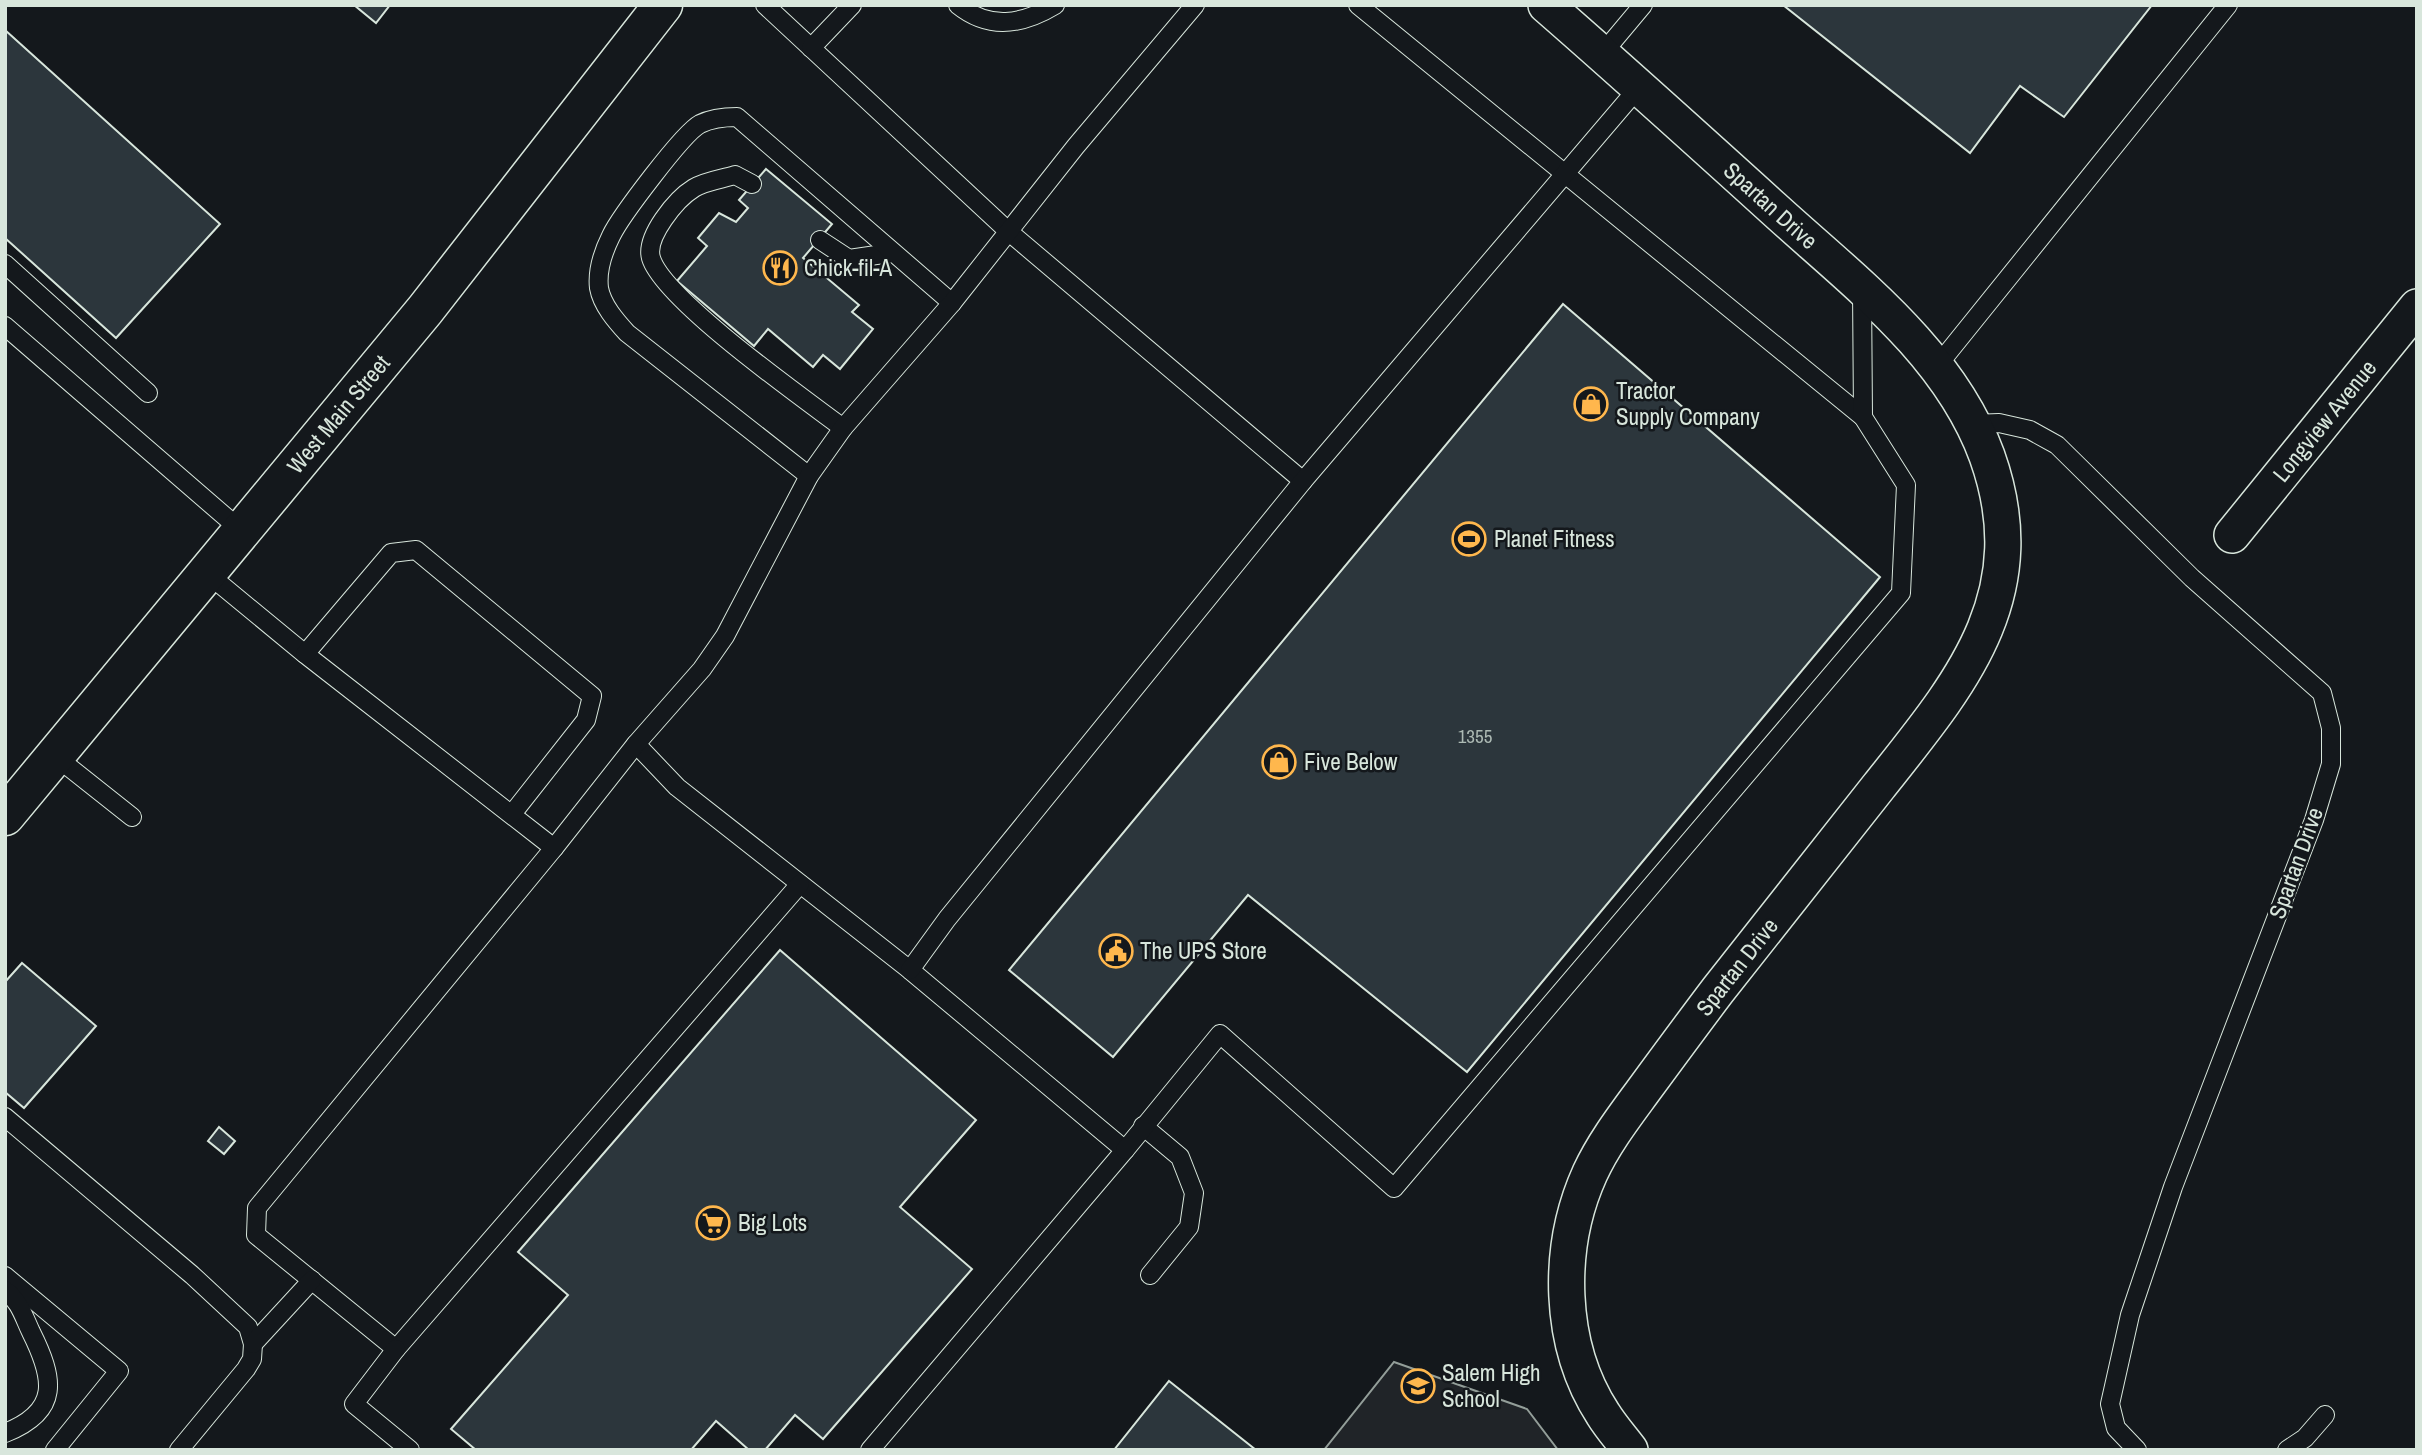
<svg xmlns="http://www.w3.org/2000/svg" width="2422" height="1455" font-family="'Archivo Narrow',sans-serif">
<rect width="100%" height="100%" fill="#14181c"/>
<path fill="#202428" stroke="#939e99" stroke-width="2" d="M1394 1362 1527 1409 1558 1450H1324Z"/>
<g fill="#2c363c" stroke="#d8e6dc" stroke-width="2">
<path d="M354 5H390L376 23Z"/>
<path d="M1783 5H2152L2064 117 2020 86 1970 153Z"/>
<path d="M5 30 220 224 116 338 5 238Z"/>
<path d="M766 169 832 224 803 258 859 305 852 312 873 329 840 369 823 355 813 367 768 329 754 346 677 281 707 246 698 238 719 213 736 222 748 208 739 200Z"/>
<path d="M1563 304 1880 577 1467 1072 1248 895 1113 1057 1009 970Z"/>
<path d="M780 950 976 1120 900 1207 972 1269 823 1439 795 1415 765 1450H749L716 1421 691 1450H476L451 1429 568 1295 518 1252Z"/>
<path d="M22 963 96 1026 24 1108 5 1092V982Z"/>
<path d="M219 1127 235 1141 224 1154 208 1141Z"/>
<path d="M1169 1381 1256 1450H1114Z"/>
</g>
<g fill="none" stroke-linecap="round" stroke-linejoin="round">
<defs>
<g id="lane">
<path d="M765 5 1008 231 1303 481"/>
<path d="M958 5C989 30 1022 25 1055 5"/>
<path d="M1358 5 1863 417"/>
<path d="M811 48 852 5"/>
<path d="M1602 54 1643 5"/>
<path d="M752 184 735 175C722 179 705 181 694 188 676 199 645 237 651 258 663 299 803 398 843 428"/>
<path d="M820 240 849 259 890 253"/>
<path d="M5 264 148 393"/>
<path d="M5 326 243 532"/>
<path d="M1938 365 2228 5"/>
<path d="M1973 424 1999 423 2030 430 2057 445 2192 578 2322 693 2331 728V764L2314 820 2173 1187 2130 1315 2110 1404 2116 1428 2137 1450"/>
<path d="M809 476 627 333C616 321 602 305 599 288 597 271 603 252 611 236 620 217 683 133 700 124 712 118 724 117 737 117L952 303"/>
<path d="M208 574 305 654 554 848"/>
<path d="M305 654 391 553 416 550 592 696 586 720 512 814"/>
<path d="M636 744 677 787 910 970 1125 1150 870 1450"/>
<path d="M55 756 132 817"/>
<path d="M800 884 396 1349 256 1235 257 1208 554 848 636 744 702 669 725 636 809 476 843 428 952 303 1076 146 1195 5"/>
<path d="M910 970 947 919 1303 481 1639 87"/>
<path d="M5 1117 192 1275 248 1327 253 1344 252 1359 246 1369 179 1450"/>
<path d="M1143 1126 1180 1157 1194 1193 1189 1227 1150 1275"/>
<path d="M1125 1150 1220 1034 1394 1188 1901 593 1906 485 1863 417 1862 289"/>
<path d="M5 1276 119 1371 55 1450"/>
<path d="M5 1290C20 1302 23 1315 31 1332 54 1378 61 1411 5 1433"/>
<path d="M253 1344 312 1280"/>
<path d="M396 1349 354 1404 410 1450"/>
<path d="M2287 1450 2305 1438 2325 1415"/>
</g>
<g id="street">
<path id="s1" d="M1546 5C1623 72 1698 140 1773 208 1853 281 1949 352 1987 456 2037 596 1960 684 1879 786 1826 854 1772 922 1718 990 1693 1023 1668 1057 1643 1091 1624 1117 1604 1143 1590 1173 1556 1248 1558 1345 1603 1414 1611 1427 1621 1438 1630 1450"/>
<path id="s2" d="M2232 535 2417 307"/>
</g>
<g id="primary">
<path id="s3" d="M5 816 425 310 663 5"/>
</g>
</defs>
<use href="#lane" stroke="#d8e6dc" stroke-width="20"/>
<use href="#street" stroke="#d8e6dc" stroke-width="38"/>
<use href="#primary" stroke="#d8e6dc" stroke-width="41"/>
<use href="#lane" stroke="#14181c" stroke-width="18"/>
<use href="#street" stroke="#14181c" stroke-width="35"/>
<use href="#primary" stroke="#14181c" stroke-width="38"/>
</g>
<defs>
<symbol id="restaurant-ring" viewBox="-11 -11 22 22"><circle r="9.5" fill="#14181c" stroke="#ffb74d" stroke-width="1.5"/><path d="M-5-6h1v4h1v-4h1v4h1v-4h1v5L-1.5 .5V6h-2V.5L-5-1ZM5-6V6H3V1.5H1.5Q1.5-4 5-6Z" fill="#ffb74d"/></symbol>
<symbol id="shop-ring" viewBox="-11 -11 22 22"><circle r="9.5" fill="#14181c" stroke="#ffb74d" stroke-width="1.5"/><path d="M-5-2.5h2.3a2.7 3.5 0 0 1 5.4 0H5L5.5 6h-11ZM-1.5-2.5h3a1.5 2.3 0 0 0-3 0Z" fill="#ffb74d"/></symbol>
<symbol id="stadium-ring" viewBox="-11 -11 22 22"><circle r="9.5" fill="#14181c" stroke="#ffb74d" stroke-width="1.5"/><path d="M0-5a6.5 5 0 1 0 0 10a6.5 5 0 1 0 0-10ZM-3.5-1.8h7v3.6h-7Z" fill="#ffb74d"/></symbol>
<symbol id="civic-ring" viewBox="-11 -11 22 22"><circle r="9.5" fill="#14181c" stroke="#ffb74d" stroke-width="1.5"/><path d="M-.6-6.5H3V-4.5H.6V-3L4-1V1h2V6H-6V1h2V-1L-.6-3ZM-1.2 2.5V6h2.4V2.5Z" fill="#ffb74d"/></symbol>
<symbol id="supermarket-ring" viewBox="-11 -11 22 22"><circle r="9.5" fill="#14181c" stroke="#ffb74d" stroke-width="1.5"/><path d="M-6-5.5h2.5l.6 2H6L4.5 2H-2.5L-4.4-4H-6ZM-1.5 3.2a1.3 1.3 0 1 0 .1 0ZM3 3.2a1.3 1.3 0 1 0 .1 0Z" fill="#ffb74d"/></symbol>
<symbol id="university-ring" viewBox="-11 -11 22 22"><circle r="9.5" fill="#14181c" stroke="#ffb74d" stroke-width="1.5"/><path d="M0-5L7-2L0 1L-7-2ZM-4 1L0 2.5L4 1V4Q0 6-4 4Z" fill="#ffb74d"/></symbol>
</defs>
<g fill-rule="evenodd">
<use href="#restaurant-ring" x="761" y="249" width="38" height="38"/>
<use href="#shop-ring" x="1572" y="385" width="38" height="38"/>
<use href="#stadium-ring" x="1450" y="520" width="38" height="38"/>
<use href="#shop-ring" x="1260" y="743" width="38" height="38"/>
<use href="#civic-ring" x="1097" y="932" width="38" height="38"/>
<use href="#supermarket-ring" x="694" y="1204" width="38" height="38"/>
<use href="#university-ring" x="1399" y="1367" width="38" height="38"/>
</g>
<g text-anchor="middle" stroke-width="5" stroke-linejoin="round" paint-order="stroke">
<g font-size="19" fill="#adbab4">
<text x="1475" y="743">1355</text>
</g>
<g font-size="23" fill="#d8e6dc" stroke="#14181c">
<text dy="8" stroke="none"><textPath href="#s1" startOffset="301">Spartan Drive</textPath></text>
<text dy="8" stroke="none"><textPath href="#s3" startOffset="522">West Main Street</textPath></text>
<text dy="8" stroke="none"><textPath href="#s2" startOffset="147">Longview Avenue</textPath></text>
<text transform="translate(2296 863) rotate(-70)" y="8">Spartan Drive</text>
<text transform="translate(1737 967) rotate(-52)" y="8">Spartan Drive</text>
</g>
<g font-size="23" fill="#d8e6dc" stroke="#14181c" text-anchor="start">
<text x="804" y="276">Chick-fil-A</text>
<text x="1616" y="399">Tractor<tspan x="1616" dy="26">Supply Company</tspan></text>
<text x="1494" y="547">Planet Fitness</text>
<text x="1304" y="770">Five Below</text>
<text x="1140" y="959">The UPS Store</text>
<text x="738" y="1231">Big Lots</text>
<text x="1442" y="1381">Salem High<tspan x="1442" dy="26">School</tspan></text>
</g>
</g>
<rect width="2422" height="1455" fill="none" stroke="#d8e6dc" stroke-width="14"/>
</svg>
